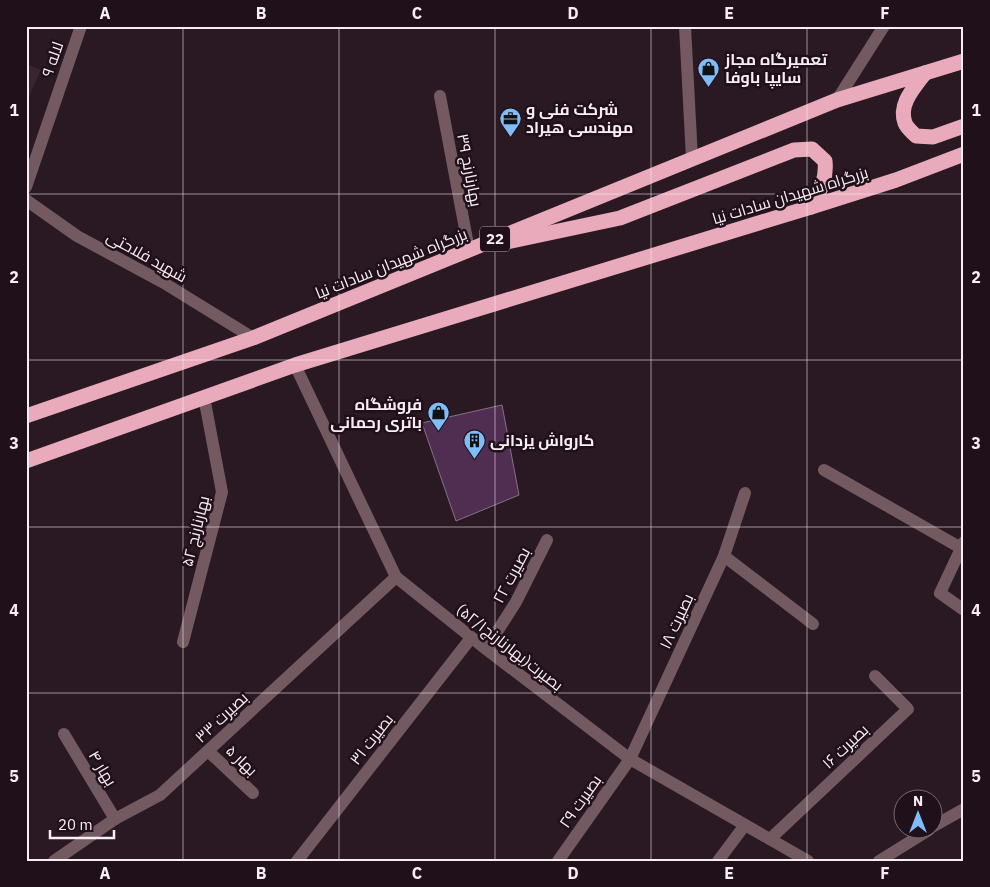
<svg xmlns="http://www.w3.org/2000/svg" width="990" height="887" font-family="'IBM Plex Sans',Cairo,sans-serif">
<rect width="100%" height="100%" fill="#2a1923"/>
<path fill="#3a2431" d="M26 64 41 70 26 103Z"/>
<path fill="#4f2e52" stroke="#837384" d="M502 405 519 495 456 521 422 423Z"/>
<g fill="none" stroke-linecap="round" stroke-linejoin="round">
<g stroke="#725a60" stroke-width="12">
<path d="M685 26 692 159"/>
<path d="M440 96 469 250"/>
<path d="M837 100 884 26"/>
<path d="M26 187 81 26"/>
<path d="M26 200 77 236 164 283 253 338"/>
<path d="M295 365 396 577 486 649 630 759 808 861"/>
<path d="M824 470 961 548"/>
<path d="M964 542 940 593 964 610"/>
<path d="M724 556 813 624"/>
<path d="M183 642 222 492 204 397"/>
<path d="M486 649 516 602 547 540"/>
<path d="M64 734 115 819"/>
<path d="M208 751 253 793"/>
<path d="M932 827 964 809"/>
<path d="M770 839 908 709 875 676"/>
<path d="M54 861 115 819 160 795 396 577"/>
<path d="M297 861 471 638"/>
<path d="M558 861 630 759 724 556 745 493"/>
<path d="M718 861 745 825"/>
<path d="M879 861 929 830"/>
</g>
<g stroke="#e9abbb" stroke-width="15">
<path d="M925 73C914 88 898 104 905 123 907 128 912 132 916 136L933 137 964 126"/>
<path d="M507 242 620 218 794 150 812 149 825 161C827 180 820 191 811 207"/>
<path d="M26 416 253 338 837 100 964 61"/>
<path d="M26 461 295 365 811 207 896 180 964 154"/>
</g>
</g>
<path fill="none" stroke="#faeef5" stroke-width="1" stroke-opacity="0.55" d="M183 26V861M339 26V861M495 26V861M651 26V861M807 26V861M26 194H964M26 360H964M26 527H964M26 693H964"/>
<defs>
<symbol id="shop-pin" viewBox="-11 -11 22 30"><path d="M0 17L-7.5 6A9.5 9.5 0 1 1 7.5 6Z" fill="#7fbdf9" stroke="#20101a"/><path d="M-5-2.5h2.3a2.7 3.5 0 0 1 5.4 0H5L5.5 6h-11ZM-1.5-2.5h3a1.5 2.3 0 0 0-3 0Z" fill="#111"/></symbol>
<symbol id="office-pin" viewBox="-11 -11 22 30"><path d="M0 17L-7.5 6A9.5 9.5 0 1 1 7.5 6Z" fill="#7fbdf9" stroke="#20101a"/><path d="M-6-3h4V-5.5h4V-3h4V5H-6ZM-1-4.5V-3h2v-1.5ZM-6 0V1H6V0Z" fill="#111"/></symbol>
<symbol id="building-pin" viewBox="-11 -11 22 30"><path d="M0 17L-7.5 6A9.5 9.5 0 1 1 7.5 6Z" fill="#7fbdf9" stroke="#20101a"/><path d="M-4-6H4V6H1V3H-1V6H-4ZM-2.5-4.3h1.7v1.8h-1.7ZM.8-4.3h1.7v1.8H.8ZM-2.5-1h1.7V.8h-1.7ZM.8-1h1.7V.8H.8Z" fill="#111"/></symbol>
</defs>
<g fill-rule="evenodd">
<use href="#shop-pin" x="696" y="56" width="25" height="34"/>
<use href="#office-pin" x="498" y="106" width="25" height="34"/>
<use href="#shop-pin" x="426" y="400" width="25" height="34"/>
<use href="#building-pin" x="462" y="428" width="25" height="34"/>
</g>
<g text-anchor="middle" stroke-width="5" stroke-linejoin="round" paint-order="stroke">
<rect fill="#20101a" stroke="#b9abb3" stroke-width="1" x="480" y="226.5" width="30" height="25" rx="4"/>
<g font-size="15" font-weight="bold" fill="#faeef5">
<text x="495" y="244">22</text>
</g>
<g font-size="16" fill="#faeef5" stroke="#20101a">
<text transform="translate(52 59) rotate(-71)" y="6">لاله ۹</text>
<text transform="translate(470 170) rotate(79)" y="6">بهارنارنج ۳۹</text>
<text transform="translate(790 195) rotate(-17)" y="6">بزرگراه شهیدان سادات نیا</text>
<text transform="translate(147 256) rotate(29)" y="6">شهید فلاحتی</text>
<text transform="translate(391 263) rotate(-22)" y="6">بزرگراه شهیدان سادات نیا</text>
<text transform="translate(195 531) rotate(-76)" y="6">بهارنارنج ۵۲</text>
<text transform="translate(511 575) rotate(-62)" y="6">بصیرت ۲۲</text>
<text transform="translate(676 621) rotate(-65)" y="6">بصیرت ۱۸</text>
<text transform="translate(510 647) rotate(38)" y="6">بصیرت(بهارنارنج۵۲/۱)</text>
<text transform="translate(221 717) rotate(-43)" y="6">بصیرت ۳۳</text>
<text transform="translate(371 739) rotate(-52)" y="6">بصیرت ۳۱</text>
<text transform="translate(845 746) rotate(-43)" y="6">بصیرت ۱۶</text>
<text transform="translate(242 760) rotate(44)" y="6">بهار ۵</text>
<text transform="translate(103 768) rotate(59)" y="6">بهار ۴</text>
<text transform="translate(580 801) rotate(-55)" y="6">بصیرت ۲۹</text>
</g>
<g font-size="16" font-weight="bold" fill="#faeef5" stroke="#20101a" text-anchor="start">
<text x="725" y="65">تعمیرگاه مجاز<tspan x="725" dy="18">سایپا باوفا</tspan></text>
<text x="526" y="115">شرکت فنی و<tspan x="526" dy="18">مهندسی هیراد</tspan></text>
<text x="422" y="410" text-anchor="end">فروشگاه<tspan x="422" dy="18">باتری رحمانی</tspan></text>
<text x="490" y="446">کارواش یزدانی</text>
</g>
</g>
<rect width="990" height="887" fill="none" stroke="#20101a" stroke-width="55"/>
<g transform="translate(918 814)"><circle r="24" fill="#20101a" stroke="#776972"/>
<path d="M0-4L9 19L0 12L-9 19Z" fill="#7fbdf9"/>
<text y="-8" font-size="14" font-weight="bold" text-anchor="middle" fill="#faeef5">N</text>
</g>
<path d="M50 830v8h64v-8" fill="none" stroke="#faeef5" stroke-width="2.5"/>
<text x="58" y="830" font-size="15" fill="#faeef5" stroke="#20101a" stroke-width="4" paint-order="stroke">20 m</text>
<rect x="28" y="28" width="934" height="832" fill="none" stroke="#faeef5" stroke-width="2"/>
<g font-size="16" text-anchor="middle" font-weight="bold" fill="#faeef5">
<text x="105" y="19">A</text>
<text x="261" y="19">B</text>
<text x="417" y="19">C</text>
<text x="573" y="19">D</text>
<text x="729" y="19">E</text>
<text x="885" y="19">F</text>
<text x="14" y="116">1</text>
<text x="976" y="116">1</text>
<text x="14" y="283">2</text>
<text x="976" y="283">2</text>
<text x="14" y="449">3</text>
<text x="976" y="449">3</text>
<text x="14" y="616">4</text>
<text x="976" y="616">4</text>
<text x="14" y="782">5</text>
<text x="976" y="782">5</text>
<text x="105" y="879">A</text>
<text x="261" y="879">B</text>
<text x="417" y="879">C</text>
<text x="573" y="879">D</text>
<text x="729" y="879">E</text>
<text x="885" y="879">F</text>
</g>
</svg>
